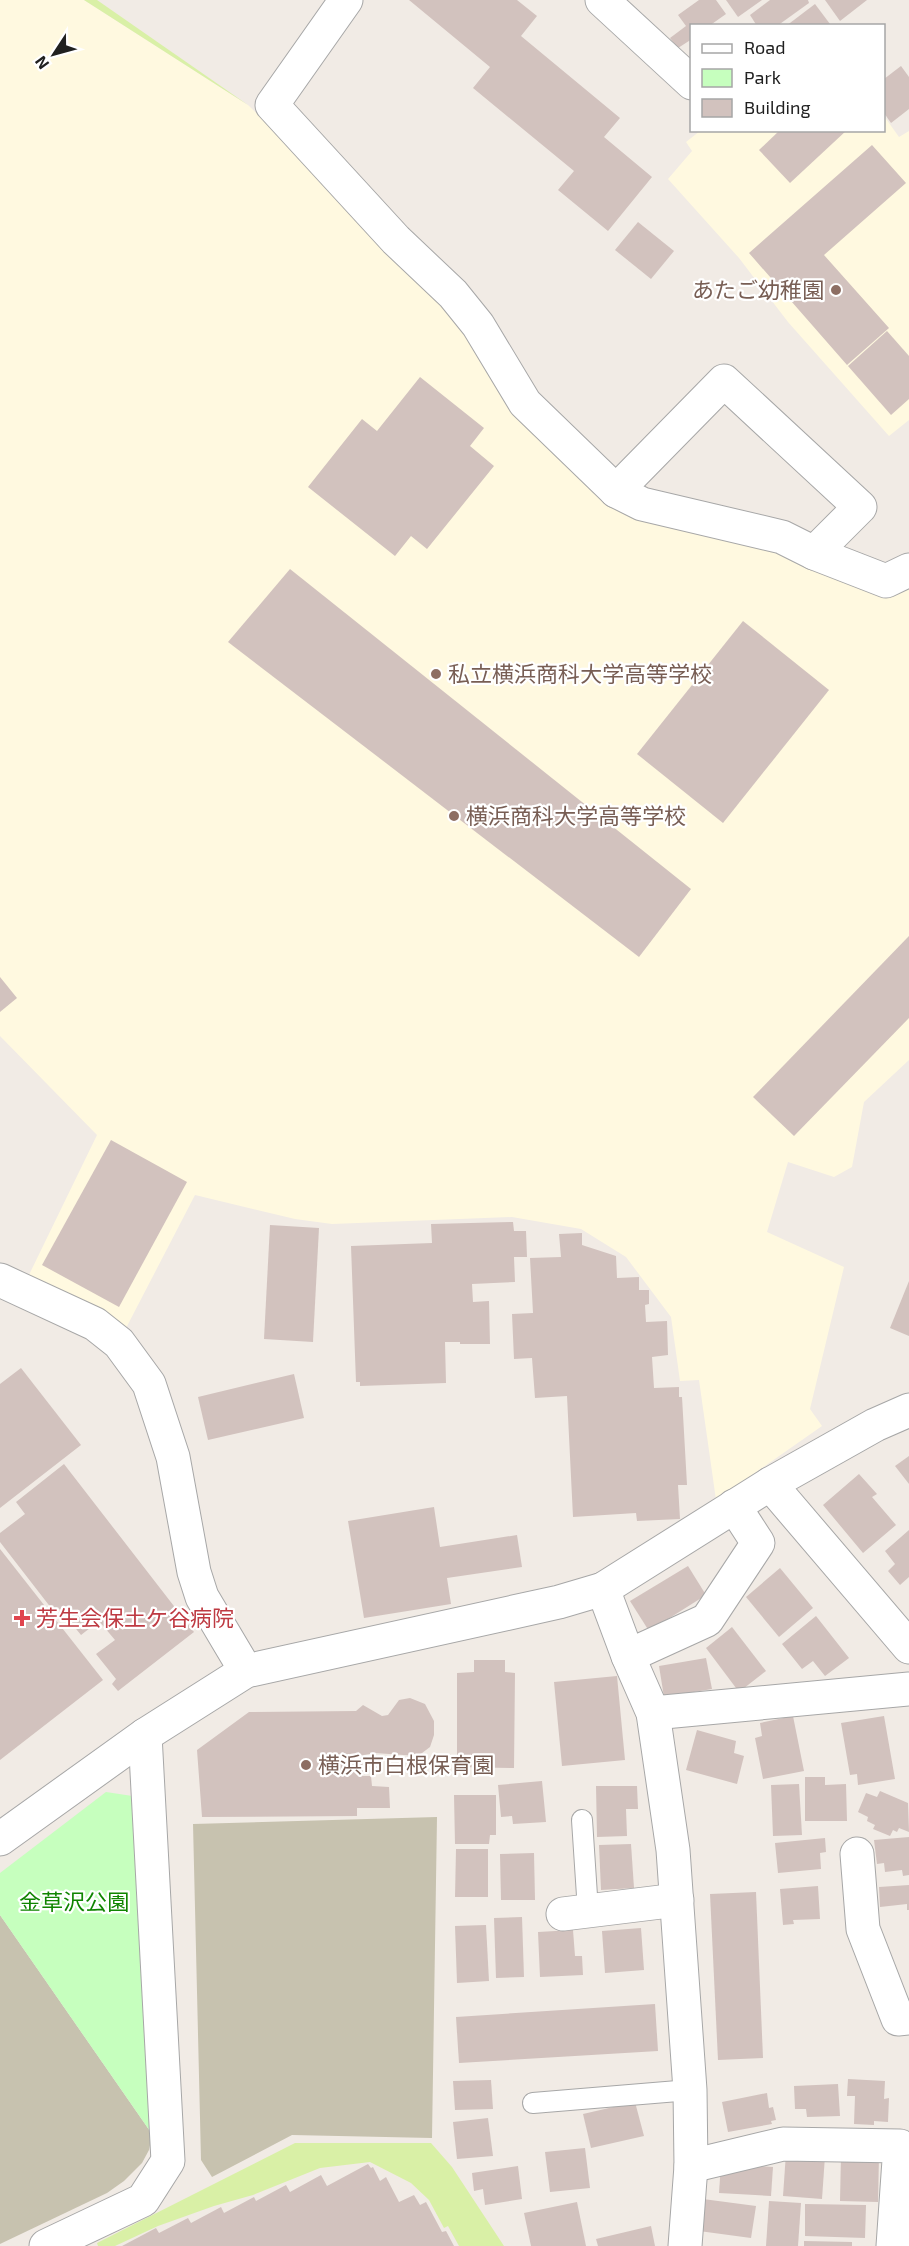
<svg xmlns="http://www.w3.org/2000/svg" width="909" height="2246" font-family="'Exo 2','Noto Sans JP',sans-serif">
<rect width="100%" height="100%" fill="#f1ebe5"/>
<g fill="#fff9e0">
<path d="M0 0H84L248 105 340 193 440 300 615 501 778 548 880 596 903 592 909 588V1060L864 1102 852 1167 834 1177 788 1162 767 1232 844 1267 810 1409 822 1426 716 1500 699 1380 680 1381 671 1317 626 1257 581 1229 512 1217 332 1224 295 1219 195 1195 124 1332 27 1279 97 1135 0 1036Z"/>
<path d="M884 116 899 137 909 131V420L889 436 788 322 739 258 668 179 692 151 686 142 700 131 884 130Z"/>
</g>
<g fill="#c7c2af">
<path d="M437 1817 432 2138 292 2135 212 2177 201 2160 193 1824Z"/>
<path d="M0 1915 152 2134 149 2150 142 2163 124 2181 107 2193 0 2244Z"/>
</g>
<g fill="#d9f0a6">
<path d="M84 0H97L248 105Z"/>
<path d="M295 2143H431L452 2167 504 2246H459L448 2226 444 2228 429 2200 411 2183 370 2162 320 2168 253 2195 214 2206 158 2226 115 2246H98L97 2243Z"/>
</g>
<path fill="#c6ffbe" d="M106 1792 139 1797 152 2134 0 1915V1873Z"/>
<g fill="#d2c2be">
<path d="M409 0H517L537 16 521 36 620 118 604 137 652 177 608 231 558 190 574 171 473 88 490 67Z"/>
<path d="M699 0H716L726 14 709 26H692V39L678 48 670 38 686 26 678 15Z"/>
<path d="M726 0H762L738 17Z"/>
<path d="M770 0H808L809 3 777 26H757L750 15Z"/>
<path d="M825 0H867L840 21Z"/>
<path d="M815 4 830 24 786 26Z"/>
<path d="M901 66 909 77V109L891 123 884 113V79Z"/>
<path d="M780 130H847L790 183 759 150Z"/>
<path d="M872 145 906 183 824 255 889 328 847 365 749 253Z"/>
<path d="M638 222 674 251 651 279 615 250Z"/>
<path d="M887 331 909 356V399L891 415 848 366Z"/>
<path d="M420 377 484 428 470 446 494 466 427 549 411 536 395 556 308 487 362 419 377 431Z"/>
<path d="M290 569 691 889 639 957 228 642Z"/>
<path d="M743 621 829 690 723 823 637 754Z"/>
<path d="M909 936V1018L794 1136 753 1097Z"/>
<path d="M0 977 17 998 0 1012Z"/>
<path d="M111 1140 187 1182 119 1307 42 1265Z"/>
<path d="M513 1222 514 1231H526L527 1257H514L515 1282 472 1284 473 1302 489 1301 490 1344H460V1342H445L446 1383 360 1386V1382H356L351 1246 432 1243 431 1224Z"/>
<path d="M270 1225 319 1228 313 1342 264 1339Z"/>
<path d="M582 1233V1245L616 1256 617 1278 639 1277V1290H649V1304L645 1305 646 1322 667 1321 668 1355 652 1357 654 1388 679 1387V1397H682L687 1485H678L680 1519 637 1521 636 1513 573 1517 567 1396 535 1398 532 1358 514 1359 512 1314 533 1313 530 1258 561 1257 559 1234Z"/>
<path d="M909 1281V1336L890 1328Z"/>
<path d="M21 1368 81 1445 0 1508V1384Z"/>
<path d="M294 1374 304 1418 208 1440 198 1397Z"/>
<path d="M909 1456V1484L895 1466Z"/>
<path d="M64 1464 194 1632 118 1691 112 1684 116 1679 96 1654 115 1640 99 1621 81 1635 60 1609 55 1613 0 1542V1533L25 1514 16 1502Z"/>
<path d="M859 1474 877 1494 872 1497 896 1525 863 1553 823 1505Z"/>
<path d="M434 1507 440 1547 517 1535 522 1567 447 1578 451 1604 364 1618 348 1521Z"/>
<path d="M909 1530V1577L900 1585 888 1571 895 1564 885 1551Z"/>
<path d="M0 1549 103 1680 0 1760Z"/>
<path d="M688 1566 706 1595 649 1631 630 1601Z"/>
<path d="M780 1568 813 1608 779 1637 746 1597Z"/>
<path d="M816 1616 849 1658 825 1676 813 1661 802 1669 782 1644Z"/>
<path d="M732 1627 766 1671 739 1692 706 1648Z"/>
<path d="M706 1658 712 1689 664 1697 659 1666Z"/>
<path d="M474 1660H505V1672L515 1673 514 1768 457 1767V1673L474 1672Z"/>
<path d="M617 1676 625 1760 562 1766 554 1682Z"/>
<path d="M410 1698 425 1704 434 1721V1735L430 1747 418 1756 375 1753 364 1755 362 1759 363 1776H371L372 1786 389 1787 390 1808H357V1816L202 1817 197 1750 249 1712 356 1711 363 1705 382 1716 388 1715 399 1700Z"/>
<path d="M793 1716 804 1771 763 1779 755 1738 762 1736 760 1723Z"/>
<path d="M884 1716 895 1779 858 1785 857 1774 850 1775 841 1723Z"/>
<path d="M697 1730 736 1741 734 1753 744 1756 737 1784 686 1770Z"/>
<path d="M805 1777H825V1785L846 1784 847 1821H805Z"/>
<path d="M542 1781 546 1822 513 1824 512 1816 501 1817 498 1785Z"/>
<path d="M799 1784 802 1835 773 1836 771 1785Z"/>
<path d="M596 1786H637L638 1809H626L627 1836 597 1837Z"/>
<path d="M880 1791 908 1803 909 1832 899 1828 897 1832 893 1830 890 1836 873 1829 875 1825 867 1821 868 1817 858 1812 866 1793 877 1797Z"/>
<path d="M454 1795H496V1835H490L489 1844H455Z"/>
<path d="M909 1837V1875L903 1876 902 1870 885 1872 884 1863 877 1864 874 1840Z"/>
<path d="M825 1838 826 1852 820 1853 821 1869 778 1873 775 1843Z"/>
<path d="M631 1844 634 1888 601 1890 599 1845Z"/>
<path d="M456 1849H488V1897H455Z"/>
<path d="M534 1853 535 1900H501L500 1854Z"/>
<path d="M909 1885V1910H907V1904L880 1907 879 1887Z"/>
<path d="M818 1886 820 1919 793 1920 794 1924 783 1925 780 1889Z"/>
<path d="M756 1892 763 2058 718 2060 710 1894Z"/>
<path d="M522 1917 524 1977 496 1978 494 1918Z"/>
<path d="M486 1925 489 1981 457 1983 455 1926Z"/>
<path d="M641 1928 644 1970 605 1973 602 1931Z"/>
<path d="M573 1930 575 1956H582L583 1975 540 1977 538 1932Z"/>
<path d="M655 2004 658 2051 459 2063 456 2017Z"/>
<path d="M848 2079 885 2081 884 2099 889 2098 888 2122 874 2121V2125L854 2124 855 2096H847Z"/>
<path d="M491 2080 493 2109 455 2110 453 2081Z"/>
<path d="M838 2084 840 2116 807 2117 806 2109H795L794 2086Z"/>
<path d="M767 2093 769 2108 773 2107 776 2120 771 2121 772 2124 728 2132 722 2102Z"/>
<path d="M635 2102 644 2136 591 2148 583 2114Z"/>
<path d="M488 2118 493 2156 457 2159 453 2122Z"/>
<path d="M585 2148 590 2188 550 2192 545 2152Z"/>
<path d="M786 2153 825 2156 822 2199 783 2196Z"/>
<path d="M841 2155 879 2156 878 2202 840 2201Z"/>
<path d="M721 2163 773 2167 771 2196 719 2193Z"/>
<path d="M368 2164 371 2168 373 2167 380 2181 386 2177 399 2202 414 2195 420 2205 426 2202 442 2232 446 2231 454 2246H122L156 2228 159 2233 188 2218 191 2223 221 2207 224 2213 254 2197 256 2201 286 2185 290 2192 321 2175 327 2186Z"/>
<path d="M518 2166 522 2199 485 2205 483 2189 474 2191 472 2173Z"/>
<path d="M703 2199 756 2206 751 2238 699 2231Z"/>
<path d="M769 2201 801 2203 798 2246H766Z"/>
<path d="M577 2202 586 2246H531L524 2213Z"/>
<path d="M805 2204 866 2205 865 2238 805 2236Z"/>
<path d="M651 2226 655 2246H598L596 2239Z"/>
<path d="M804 2241 852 2242V2246H804Z"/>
</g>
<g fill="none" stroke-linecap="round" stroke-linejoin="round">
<defs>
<g id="service">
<path d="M582 1820 588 1911"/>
<path d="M533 2103 690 2090"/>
</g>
<g id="minor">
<path d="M346 0 272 105 396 240 453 294 478 325 525 403 616 491 642 504 782 537 814 553 886 581 909 570"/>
<path d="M602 0 692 83"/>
<path d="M616 491 724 381 860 507 814 553"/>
<path d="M0 1280 95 1324 119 1343 149 1384 173 1457 194 1572 202 1597 246 1671"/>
<path d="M603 1589 628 1656 653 1713 673 1850 690 2090 691 2166 685 2246"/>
<path d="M628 1656 707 1620 758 1543 734 1506"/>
<path d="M653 1713 909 1689"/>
<path d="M857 1854 863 1929 898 2019 909 2018"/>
<path d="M563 1914 677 1900"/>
<path d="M691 2166 783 2144 900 2146 893 2246"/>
<path d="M46 2246 143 2200 168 2161 145 1735"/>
</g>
<g id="tertiary">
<path d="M770 1484 909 1647"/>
<path d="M0 1839 145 1735 246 1671 559 1602 603 1589 770 1484 875 1425 909 1410"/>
</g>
</defs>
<use href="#service" stroke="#a7a7a7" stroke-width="22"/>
<use href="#minor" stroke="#a7a7a7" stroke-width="35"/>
<use href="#tertiary" stroke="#a7a7a7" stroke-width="35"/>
<use href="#service" stroke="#fff" stroke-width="20"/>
<use href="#minor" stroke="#fff" stroke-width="33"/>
<use href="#tertiary" stroke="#fff" stroke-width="33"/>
</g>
<g fill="#8d6e63" stroke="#fff" stroke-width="2">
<circle cx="836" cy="290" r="6"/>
<circle cx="436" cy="674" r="6"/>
<circle cx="454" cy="816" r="6"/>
<circle cx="306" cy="1765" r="6"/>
</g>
<path fill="#e0444e" stroke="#fff" stroke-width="2" d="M19 1609h6v6h6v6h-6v6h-6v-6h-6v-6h6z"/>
<g text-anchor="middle" stroke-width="4.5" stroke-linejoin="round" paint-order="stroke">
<g font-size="22" fill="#785e54" stroke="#fff" text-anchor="start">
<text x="824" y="298" text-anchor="end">あたご幼稚園</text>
<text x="448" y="682">私立横浜商科大学高等学校</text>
<text x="466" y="824">横浜商科大学高等学校</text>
<text x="318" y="1773">横浜市白根保育園</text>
</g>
<g font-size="22" fill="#be3a42" stroke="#fff" text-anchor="start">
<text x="36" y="1626">芳生会保土ケ谷病院</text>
</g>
<g font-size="22" fill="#108501" stroke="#fff">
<text x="74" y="1910">金草沢公園</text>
</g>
</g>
<rect x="690" y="24" width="195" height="108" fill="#ffffff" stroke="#a6a6a6" stroke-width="1.5"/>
<rect x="702" y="44" width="30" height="9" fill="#ffffff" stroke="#a6a6a6" stroke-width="1.5"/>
<text x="744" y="54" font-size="18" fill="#202020">Road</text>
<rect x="702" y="69" width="30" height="18" fill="#c6ffbe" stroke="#a6a6a6" stroke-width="1.5"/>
<text x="744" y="84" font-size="18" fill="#202020">Park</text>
<rect x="702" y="99" width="30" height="18" fill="#d2c2be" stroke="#a6a6a6" stroke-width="1.5"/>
<text x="744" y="114" font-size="18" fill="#202020">Building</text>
<g transform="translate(54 54) rotate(234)" stroke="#ffffff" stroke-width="4.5" paint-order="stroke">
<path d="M0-4.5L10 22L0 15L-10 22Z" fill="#202020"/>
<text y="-9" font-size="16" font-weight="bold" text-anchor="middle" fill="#202020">N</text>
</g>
</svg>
